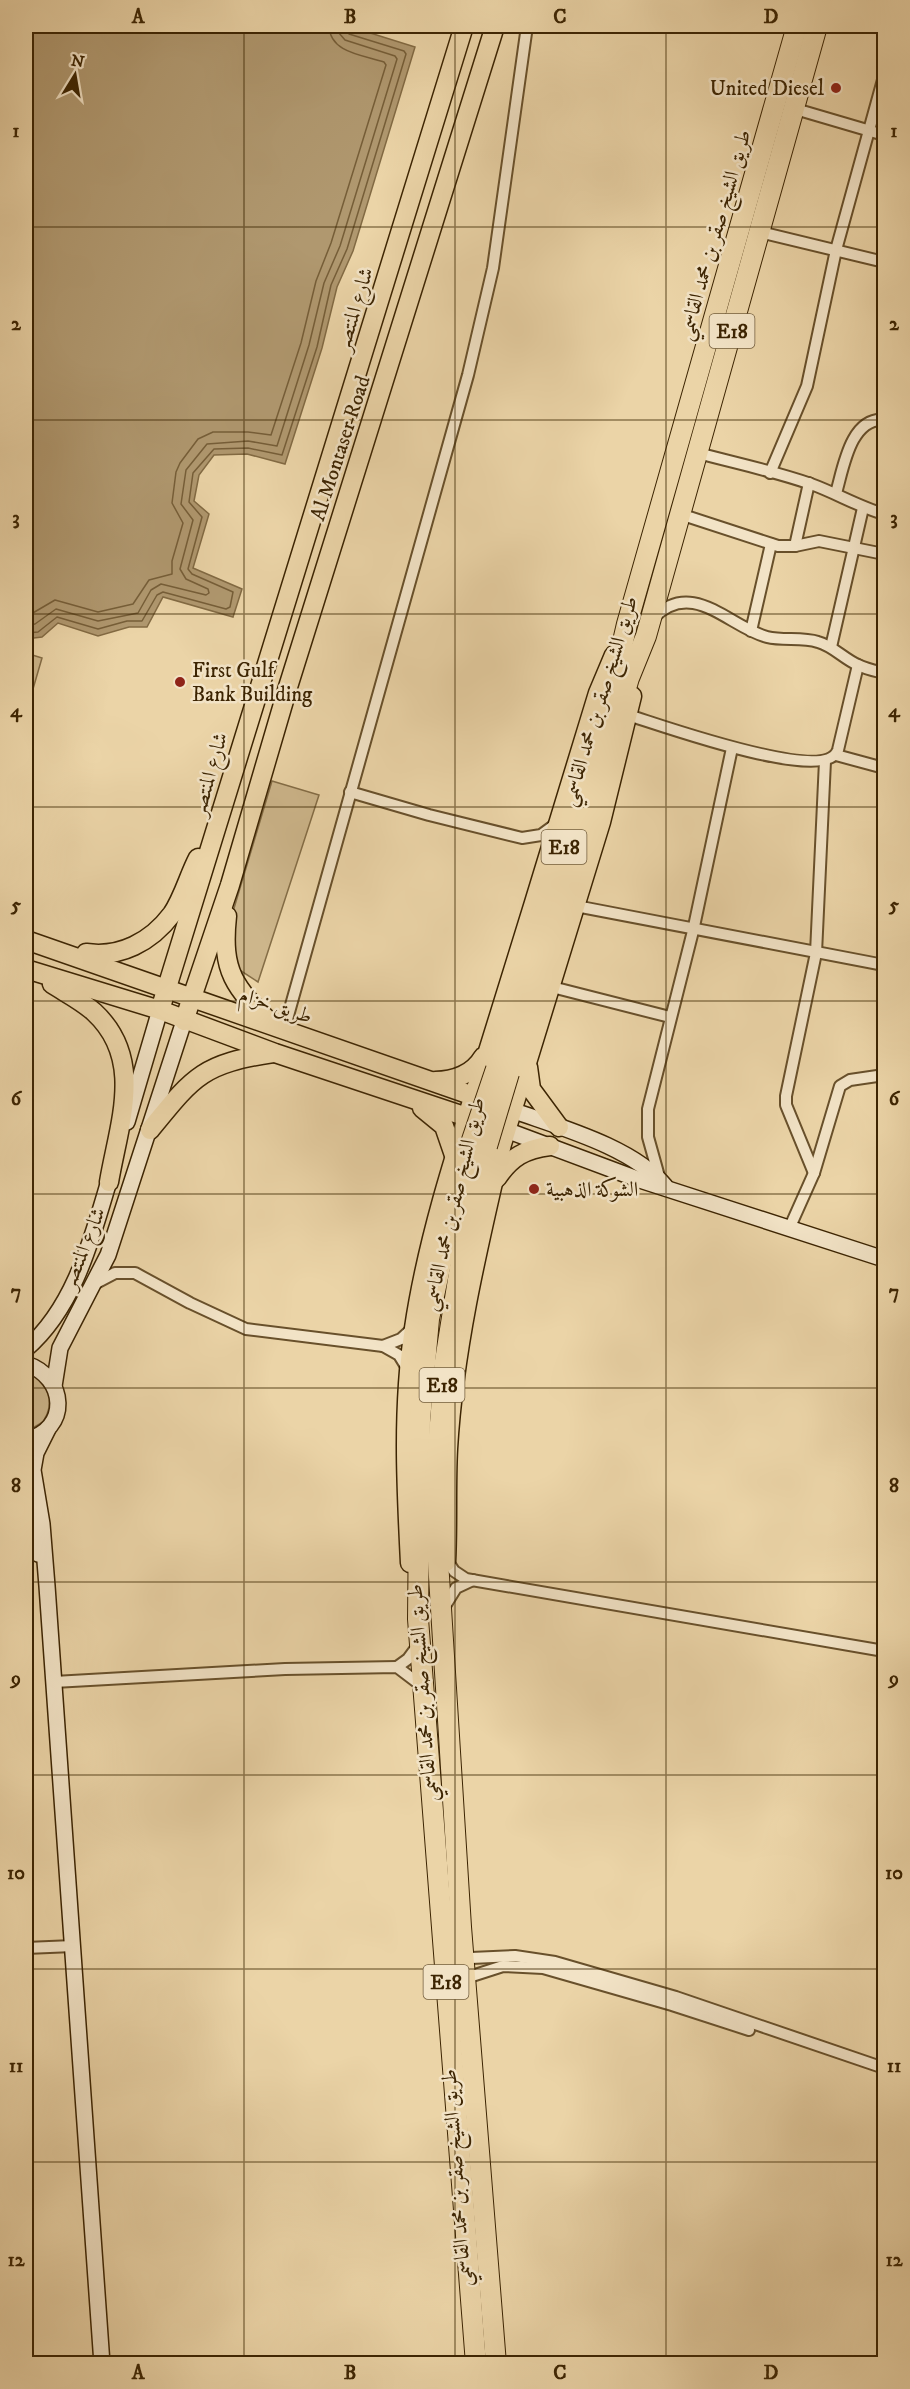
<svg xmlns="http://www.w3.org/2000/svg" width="910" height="2389" font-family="'IM FELL DW Pica',Amiri,serif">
<rect width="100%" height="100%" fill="#ebd4a7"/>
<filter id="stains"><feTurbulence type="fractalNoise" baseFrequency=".00333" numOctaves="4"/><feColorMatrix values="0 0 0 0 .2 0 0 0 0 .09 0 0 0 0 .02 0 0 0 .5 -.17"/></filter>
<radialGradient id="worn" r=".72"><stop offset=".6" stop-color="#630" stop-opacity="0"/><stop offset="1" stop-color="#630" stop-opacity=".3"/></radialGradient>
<g fill="#cdb68b" stroke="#846d46" stroke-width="1.5">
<path d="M26 653 42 658 26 713Z"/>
<path d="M272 781 319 795 258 982 238 969 229 925Z"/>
<path d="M26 1372C49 1379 56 1402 43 1422L26 1432Z"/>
</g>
<path fill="#b0986f" stroke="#826a43" stroke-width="1.5" d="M26 26H348L415 47 353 251 337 287 322 348 285 464 247 454 214 455 199 475 194 501 209 514 193 568 242 589 233 617 163 597 147 627H129L98 636 58 623 42 637 26 639Z"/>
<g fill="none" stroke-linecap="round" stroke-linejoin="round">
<g stroke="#765e38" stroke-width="1.5">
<path d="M26 617 55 600 98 612 133 604 149 580 172 574V561L183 523 172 503 176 472 180 463 198 439 213 432H248L271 435 301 343 316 281 331 243 386 65 384 62C363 55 330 53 329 26"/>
<path d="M26 626 35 624 56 609 98 621 138 613 151 590 161 584 206 595 209 593 208 589 186 579 180 569 193 520 181 504 186 470 207 444 248 441 277 446 309 345 324 283 340 246 397 59 395 56 345 40 339 33 338 26"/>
<path d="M26 633 38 632 57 617 98 629 127 621H142L157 595 163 592 226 609 230 607 233 592 192 574 188 569 202 517 189 502 193 473 214 449 248 448 282 455 317 347 331 285 347 249 406 54 404 51 349 34 345 26"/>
</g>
<defs>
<g id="street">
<path d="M792 108 884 135"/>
<path d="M760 232 884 262"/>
<path d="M698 453C735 463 774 471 811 484 836 493 859 507 884 514"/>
<path d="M770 473 807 386 836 250 884 76"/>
<path d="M836 493C843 470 850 417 884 420"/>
<path d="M680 514 778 546H795L819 541 884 554"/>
<path d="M795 546 809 483"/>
<path d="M653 618C693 578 729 627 767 637 783 641 802 637 818 642 833 646 844 659 858 665 866 669 876 671 884 673"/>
<path d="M751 631 771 544"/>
<path d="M831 647 863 508"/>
<path d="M628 715C658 724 826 785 838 750L858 665"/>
<path d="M836 755 884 768"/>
<path d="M350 792 429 815 522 838 541 835 556 824"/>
<path d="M576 906 884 965"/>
<path d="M552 987 670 1017"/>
<path d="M284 1030 468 375 493 268 527 26"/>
<path d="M814 1173 786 1105V1096L816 953 825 761"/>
<path d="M660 1180 648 1137V1109L693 931 732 748"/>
<path d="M789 1229 814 1173 840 1086 850 1080 884 1075"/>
<path d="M96 1283 115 1273H135L190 1303 246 1329 383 1346 399 1355 407 1368"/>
<path d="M383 1346 401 1339 413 1328"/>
<path d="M446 1559 454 1571 466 1579 884 1651"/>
<path d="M443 1609 456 1588 473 1580"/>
<path d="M397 1667 408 1659 419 1644"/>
<path d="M54 1682 285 1669 397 1667 422 1686"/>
<path d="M26 1948 73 1946"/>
<path d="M471 1958 515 1956 555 1962 676 1997 884 2068"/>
<path d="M472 1976 503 1966 543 1968 672 2005 749 2030"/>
</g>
<g id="secondary">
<path d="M512 1110C559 1127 633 1147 665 1186"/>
<path d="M127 1122 160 1010"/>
<path d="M506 1130 640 1180 884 1259"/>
<path d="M26 1349C77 1305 93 1233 112 1171"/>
<path d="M26 1364C67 1377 70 1430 26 1440"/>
<path d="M54 1386 60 1348 108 1255 184 1021"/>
<path d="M48 1429 36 1453 33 1470 42 1524 47 1586 102 2364"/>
<path d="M26 1511 38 1554"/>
</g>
<g id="primary">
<path d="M227 916C221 972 234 987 273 1025"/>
<path d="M26 940 485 1100"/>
<path d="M86 953C120 958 151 942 172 914 183 898 189 875 198 858"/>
<path d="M26 969 160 1010 275 1053 479 1121"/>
<path d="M52 984C66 993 82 1001 94 1012 145 1059 119 1123 109 1182"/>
<path d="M160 1010 464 26"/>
<path d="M184 1021 230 885 288 687 495 26"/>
<path d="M528 1067 531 1089 559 1127"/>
<path d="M435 1081C454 1081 473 1074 483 1057"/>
<path d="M422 1108 444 1126 455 1158"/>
<path d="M150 1130C194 1076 202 1064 273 1053"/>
<path d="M497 1178C511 1157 525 1149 550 1146"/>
<path d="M446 1562C448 1525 446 1486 448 1449 454 1346 479 1243 502 1144L601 822 632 696"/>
<path d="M410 1563C406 1485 402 1407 414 1328 428 1233 460 1139 489 1048 526 930 562 811 598 693L614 655"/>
</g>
<g id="highway">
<path d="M496 1069 612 689 627 624 797 26"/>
<path d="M509 1073 556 926 629 678 646 636 817 26"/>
<path d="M471 1143 453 1207 429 1319 420 1420 418 1619 476 2364"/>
<path d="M487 1146 461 1261 445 1361 434 1497 461 1927 496 2364"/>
</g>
</defs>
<use href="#street" stroke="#68502b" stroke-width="14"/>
<use href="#secondary" stroke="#3c2402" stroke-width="18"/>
<use href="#primary" stroke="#3c2402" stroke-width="21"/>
<use href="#highway" stroke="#3c2402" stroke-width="22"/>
<use href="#street" stroke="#f2e3c6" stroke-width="10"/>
<use href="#secondary" stroke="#f2e3c6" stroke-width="15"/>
<use href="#primary" stroke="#ebd4a7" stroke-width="18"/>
<use href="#highway" stroke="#ebd4a7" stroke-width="20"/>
<defs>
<g id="highway-bridge">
<path d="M471 1143 496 1069"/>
<path d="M487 1146 509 1073"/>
</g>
</defs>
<use href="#highway-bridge" stroke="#3c2402" stroke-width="22" stroke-linecap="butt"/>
<use href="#highway-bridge" stroke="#ebd4a7" stroke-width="20"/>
</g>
<path fill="none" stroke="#3c2402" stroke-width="1.5" stroke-opacity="0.55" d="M244 26V2364M455 26V2364M666 26V2364M26 227H884M26 420H884M26 614H884M26 807H884M26 1001H884M26 1194H884M26 1388H884M26 1582H884M26 1775H884M26 1969H884M26 2162H884"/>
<g fill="#8f2418" stroke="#f2e3c6" stroke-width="2">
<circle cx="836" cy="88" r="6"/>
<circle cx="180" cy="682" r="6"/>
<circle cx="534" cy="1189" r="6"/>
</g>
<g text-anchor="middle" stroke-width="5" stroke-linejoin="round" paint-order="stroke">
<g fill="#f2e3c6" stroke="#735d3d" stroke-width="1.5">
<rect x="709.5" y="314" width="45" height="34" rx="4.5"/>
<rect x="541.5" y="830" width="45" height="34" rx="4.5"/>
<rect x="419.5" y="1368" width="45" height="34" rx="4.5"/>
<rect x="423.5" y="1965" width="45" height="34" rx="4.5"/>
</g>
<g font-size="20" font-weight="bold" fill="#3c2402">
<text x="732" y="338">E18</text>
<text x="564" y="854">E18</text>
<text x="442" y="1392">E18</text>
<text x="446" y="1989">E18</text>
</g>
<g font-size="21" fill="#3c2402" stroke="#f2e3c6" text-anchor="start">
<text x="824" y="95" text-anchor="end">United Diesel</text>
<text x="192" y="677">First Gulf<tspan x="192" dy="24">Bank Building</tspan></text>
<text x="546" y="1196">الشوكة الذهبية</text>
</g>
<g font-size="21" fill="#3c2402" stroke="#f2e3c6">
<text transform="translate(714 235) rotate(-74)" y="7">طريق الشيخ صقر بن محمد القاسمي</text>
<text transform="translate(354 309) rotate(-73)" y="7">شارع المنتصر</text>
<text transform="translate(340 448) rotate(-72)" y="7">Al Montaser Road</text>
<text transform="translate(599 701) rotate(-73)" y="7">طريق الشيخ صقر بن محمد القاسمي</text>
<text transform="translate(209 774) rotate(-74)" y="7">شارع المنتصر</text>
<text transform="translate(276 1005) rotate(18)" y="7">طريق خزام</text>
<text transform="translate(453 1204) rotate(-77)" y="7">طريق الشيخ صقر بن محمد القاسمي</text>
<text transform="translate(83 1248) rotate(-68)" y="7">شارع المنتصر</text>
<text transform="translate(422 1693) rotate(-94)" y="7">طريق الشيخ صقر بن محمد القاسمي</text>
<text transform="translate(456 2178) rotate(-94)" y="7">طريق الشيخ صقر بن محمد القاسمي</text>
</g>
</g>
<rect width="910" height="2389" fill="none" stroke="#ebd4a7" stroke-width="66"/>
<g transform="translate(75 75) rotate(11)" stroke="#f2e3c6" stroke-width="4.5" paint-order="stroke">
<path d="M0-4.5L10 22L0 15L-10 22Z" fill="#3c2402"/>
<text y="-9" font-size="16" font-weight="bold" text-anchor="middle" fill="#3c2402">N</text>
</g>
<rect x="33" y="33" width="844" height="2323" fill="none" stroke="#3c2402" stroke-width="2"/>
<g font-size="20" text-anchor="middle" font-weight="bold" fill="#3c2402">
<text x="138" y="23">A</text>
<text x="350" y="23">B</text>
<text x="560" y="23">C</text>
<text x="771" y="23">D</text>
<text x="16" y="137">1</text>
<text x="894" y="137">1</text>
<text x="16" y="330">2</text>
<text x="894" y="330">2</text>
<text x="16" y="524">3</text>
<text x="894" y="524">3</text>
<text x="16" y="717">4</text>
<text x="894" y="717">4</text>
<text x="16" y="911">5</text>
<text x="894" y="911">5</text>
<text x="16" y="1105">6</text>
<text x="894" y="1105">6</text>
<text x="16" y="1298">7</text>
<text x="894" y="1298">7</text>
<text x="16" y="1492">8</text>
<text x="894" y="1492">8</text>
<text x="16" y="1685">9</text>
<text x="894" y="1685">9</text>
<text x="16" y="1879">10</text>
<text x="894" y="1879">10</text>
<text x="16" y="2072">11</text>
<text x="894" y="2072">11</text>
<text x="16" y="2266">12</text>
<text x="894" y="2266">12</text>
<text x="138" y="2379">A</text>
<text x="350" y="2379">B</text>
<text x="560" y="2379">C</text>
<text x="771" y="2379">D</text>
</g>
<rect width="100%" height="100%" filter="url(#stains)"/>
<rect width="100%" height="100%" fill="url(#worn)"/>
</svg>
